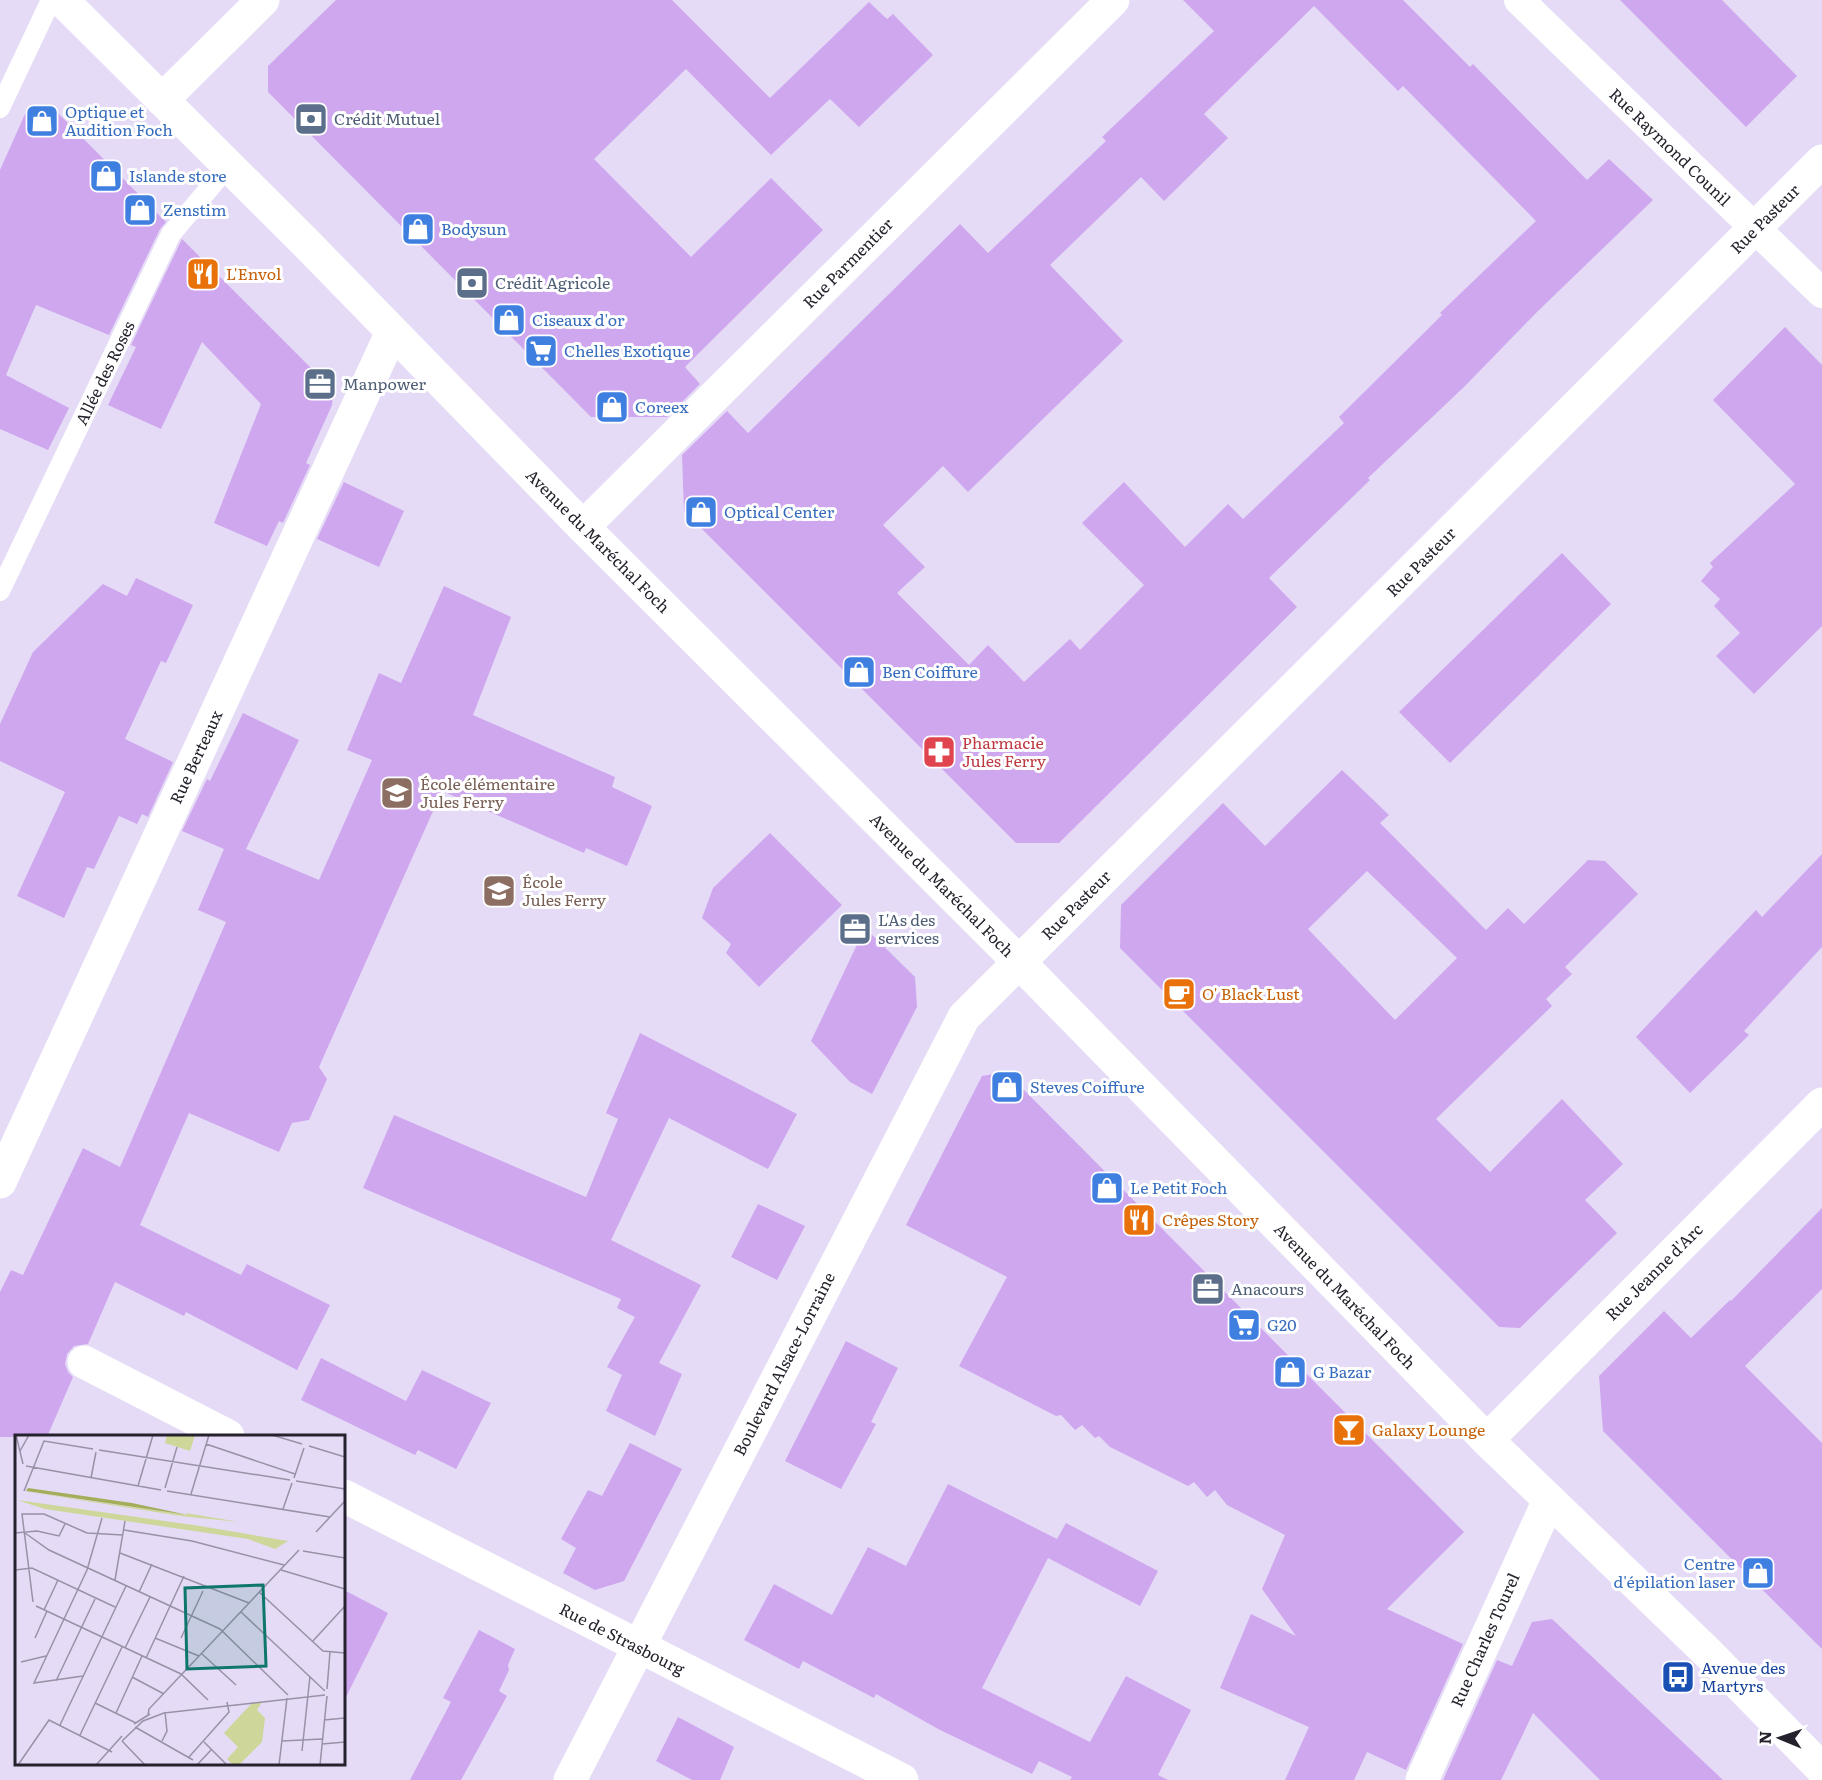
<svg xmlns="http://www.w3.org/2000/svg" width="1822" height="1780" font-family="Literata,serif">
<rect width="100%" height="100%" fill="#e5dbf7"/>
<g fill="#cfa7ee" fill-rule="evenodd">
<path d="M336 0H672L770 98 869 2 887 19 893 14 933 55 859 127 830 99 771 155 686 69 594 159 691 257 771 178 823 230 685 367 700 384 667 417H591L268 92V66Z"/>
<path d="M1183 0H1403L1470 67 1473 64 1587 180 1609 159 1653 200 1537 312 1465 386 1368 478 1370 480 1269 578 1297 607 1059 843H1016L684 511 682 455 727 411 748 433 960 224 988 253 1106 141 1102 137 1214 31ZM1314 6 1398 91 1403 86 1536 221 1440 313 1442 315 1339 417 1344 423 1243 519 1228 504 1185 547 1124 482 1082 523 1144 585 1080 650 1070 639 1024 682 988 645 969 665 897 593 925 567 883 525 943 466 968 492 1123 341 1050 265 1141 177 1164 201 1228 138 1204 114Z"/>
<path d="M1620 0H1722L1797 76 1746 127Z"/>
<path d="M51 106 166 222 160 229 109 335 36 305 6 375 69 408 48 450 0 429V170L25 114Z"/>
<path d="M182 239 333 390 332 405 306 463 310 465 283 523 279 521 267 546 214 523 261 404 202 342 161 429 108 405 136 347 131 345Z"/>
<path d="M1785 327 1822 365V626L1754 694 1716 656 1740 633 1714 606 1720 599 1701 581 1713 567 1710 563 1795 484 1713 400Z"/>
<path d="M344 482 404 511 379 567 317 539Z"/>
<path d="M1562 553 1611 604 1450 763 1399 712Z"/>
<path d="M136 578 193 605 166 663 161 661 125 739 173 762 148 817 142 814 137 824 119 816 94 869 87 867 64 918 17 896 65 792 0 761V724L33 652 103 584 127 596Z"/>
<path d="M444 586 511 617 473 715 615 777 612 787 652 806 627 866 586 848 584 853 442 791 319 1067 327 1079 309 1120 292 1123 279 1152 189 1113 140 1225 241 1275 247 1264 330 1305 297 1370 186 1312 184 1316 115 1282 88 1344 74 1346 67 1354 65 1364 68 1372 73 1377 47 1437H0V1292L11 1270 23 1275 83 1148 120 1167 226 922 198 910 224 849 182 831 207 779 210 781 243 713 299 740 246 849 319 880 372 760 347 750 379 673 401 683Z"/>
<path d="M1342 770 1389 815 1380 823 1486 930 1508 908 1524 924 1588 860 1605 861 1638 894 1565 967 1572 974 1546 999 1552 1006 1436 1119 1490 1172 1562 1099 1623 1164 1585 1200 1617 1233 1520 1328 1499 1327 1120 948 1121 905 1223 803 1265 846ZM1367 871 1457 958 1395 1020 1308 929Z"/>
<path d="M770 833 842 905 759 987 726 953 731 944 702 918 713 888Z"/>
<path d="M1822 854V947L1744 1031 1749 1035 1690 1093 1636 1037 1756 910 1762 917Z"/>
<path d="M865 928 915 977 917 1007 872 1094 850 1082 811 1041Z"/>
<path d="M640 1033 797 1114 768 1169 669 1118 611 1240 701 1285 659 1363 682 1374 655 1436 606 1411 622 1375 607 1367 635 1317 617 1308 621 1299 363 1188 394 1115 586 1197 618 1119 606 1113Z"/>
<path d="M1006 1072 1464 1532 1387 1609 1463 1644 1406 1770 1367 1752 1354 1780H1285L1309 1727 1220 1688 1251 1614 1296 1636 1262 1589 1285 1535 1227 1505 1215 1490 1207 1497 1194 1482 1188 1486 1110 1447 1099 1436 1095 1438 1082 1425 1075 1430 1061 1415 1056 1416 959 1366 1007 1277 906 1225 982 1076Z"/>
<path d="M758 1204 805 1226 777 1280 731 1257Z"/>
<path d="M1822 1208V1289L1745 1366 1822 1443V1649L1603 1431 1599 1376 1664 1311 1691 1338 1730 1300 1731 1301Z"/>
<path d="M846 1341 898 1368 871 1422 876 1424 841 1489 785 1461Z"/>
<path d="M321 1358 406 1401 422 1370 491 1403 456 1469 418 1450 415 1455 301 1400Z"/>
<path d="M630 1443 682 1469 624 1581 595 1590 563 1573 576 1548 561 1539 588 1490 602 1496Z"/>
<path d="M948 1484 1057 1539 1066 1523 1158 1571 1140 1606 1048 1558 982 1688 1090 1742 1126 1676 1191 1710 1158 1775 1168 1780H1070L1072 1777 1039 1761 1032 1774 940 1730 876 1694 874 1698 803 1661 799 1669 744 1640 774 1584 832 1615 868 1547 906 1566Z"/>
<path d="M344 1590 388 1613 344 1701Z"/>
<path d="M1552 1619 1723 1780H1600L1533 1713 1501 1780H1443L1497 1660 1512 1666 1532 1622Z"/>
<path d="M479 1630 515 1649 508 1665 509 1670 499 1691 507 1696 461 1780H410L451 1702 443 1698Z"/>
<path d="M678 1717 734 1747 720 1780H692L656 1761Z"/>
</g>
<g fill="none" stroke-linecap="round" stroke-linejoin="round">
<g stroke="#fff" stroke-width="20">
<path d="M0 108 51 0"/>
<path d="M0 591 171 234 228 166"/>
</g>
<path stroke="#fff" stroke-width="30" d="M1519 0 1822 293"/>
<g stroke="#fff" stroke-width="33">
<path d="M162 100 263 0"/>
<path d="M583 527 1113 0"/>
<path d="M0 1182 392 332"/>
<path d="M84 1362 228 1436"/>
<path d="M1487 1440 1822 1104"/>
<path d="M344 1496 902 1780"/>
<path d="M570 1780 964 1017 1822 161"/>
<path d="M1422 1780 1549 1500"/>
</g>
<path stroke="#fff" stroke-width="33" d="M62 0 304 241 583 527 1019 962 1487 1440 1709 1654 1822 1769"/>
</g>
<defs>
<symbol id="bank-square" viewBox="-11 -11 22 22"><rect x="-9" y="-9" width="18" height="18" rx="4" fill="#5c6f8a" stroke="#fff"/><path d="M-6-4H6V4H-6ZM0-2.3a2.3 2.3 0 1 0 0 4.6a2.3 2.3 0 1 0 0-4.6Z" fill="#fff"/></symbol>
<symbol id="shop-square" viewBox="-11 -11 22 22"><rect x="-9" y="-9" width="18" height="18" rx="4" fill="#3f7fe0" stroke="#fff"/><path d="M-5-2.5h2.3a2.7 3.5 0 0 1 5.4 0H5L5.5 6h-11ZM-1.5-2.5h3a1.5 2.3 0 0 0-3 0Z" fill="#fff"/></symbol>
<symbol id="restaurant-square" viewBox="-11 -11 22 22"><rect x="-9" y="-9" width="18" height="18" rx="4" fill="#e8710a" stroke="#fff"/><path d="M-5-6h1v4h1v-4h1v4h1v-4h1v5L-1.5 .5V6h-2V.5L-5-1ZM5-6V6H3V1.5H1.5Q1.5-4 5-6Z" fill="#fff"/></symbol>
<symbol id="supermarket-square" viewBox="-11 -11 22 22"><rect x="-9" y="-9" width="18" height="18" rx="4" fill="#3f7fe0" stroke="#fff"/><path d="M-6-5.5h2.5l.6 2H6L4.5 2H-2.5L-4.4-4H-6ZM-1.5 3.2a1.3 1.3 0 1 0 .1 0ZM3 3.2a1.3 1.3 0 1 0 .1 0Z" fill="#fff"/></symbol>
<symbol id="office-square" viewBox="-11 -11 22 22"><rect x="-9" y="-9" width="18" height="18" rx="4" fill="#5c6f8a" stroke="#fff"/><path d="M-6-3h4V-5.5h4V-3h4V5H-6ZM-1-4.5V-3h2v-1.5ZM-6 0V1H6V0Z" fill="#fff"/></symbol>
<symbol id="pharmacy-square" viewBox="-11 -11 22 22"><rect x="-9" y="-9" width="18" height="18" rx="4" fill="#e0444e" stroke="#fff"/><path d="M-2-6h4v4h4v4h-4v4h-4v-4h-4v-4h4Z" fill="#fff"/></symbol>
<symbol id="school-square" viewBox="-11 -11 22 22"><rect x="-9" y="-9" width="18" height="18" rx="4" fill="#8d6e63" stroke="#fff"/><path d="M0-5L7-2L0 1L-7-2ZM-4 1L0 2.5L4 1V4Q0 6-4 4Z" fill="#fff"/></symbol>
<symbol id="cafe-square" viewBox="-11 -11 22 22"><rect x="-9" y="-9" width="18" height="18" rx="4" fill="#e8710a" stroke="#fff"/><path d="M-5.5-4.5H6V0H3Q3 3.5 0 3.5H-2.5Q-5.5 3.5-5.5 0ZM3-3.2v2h1.7v-2ZM-6 4.5H4V6H-6Z" fill="#fff"/></symbol>
<symbol id="bar-square" viewBox="-11 -11 22 22"><rect x="-9" y="-9" width="18" height="18" rx="4" fill="#e8710a" stroke="#fff"/><path d="M-6-5H6L.8 .8V4.5H3.5V6h-7V4.5H-.8V.8Z" fill="#fff"/></symbol>
<symbol id="bus-square" viewBox="-11 -11 22 22"><rect x="-9" y="-9" width="18" height="18" rx="4" fill="#1a4fb4" stroke="#fff"/><path d="M-5-6H5V4H4V6H2V4H-2V6H-4V4H-5ZM-3.5-4V0h7V-4ZM-3.5 1.2v1.5H-2V1.2ZM2 1.2v1.5H3.5V1.2Z" fill="#fff"/></symbol>
</defs>
<g fill-rule="evenodd">
<use href="#bank-square" x="292" y="100" width="38" height="38"/>
<use href="#shop-square" x="23" y="102" width="38" height="38"/>
<use href="#shop-square" x="87" y="157" width="38" height="38"/>
<use href="#shop-square" x="121" y="191" width="38" height="38"/>
<use href="#shop-square" x="399" y="210" width="38" height="38"/>
<use href="#restaurant-square" x="184" y="255" width="38" height="38"/>
<use href="#bank-square" x="453" y="264" width="38" height="38"/>
<use href="#shop-square" x="490" y="301" width="38" height="38"/>
<use href="#supermarket-square" x="522" y="332" width="38" height="38"/>
<use href="#office-square" x="301" y="365" width="38" height="38"/>
<use href="#shop-square" x="593" y="388" width="38" height="38"/>
<use href="#shop-square" x="682" y="493" width="38" height="38"/>
<use href="#shop-square" x="840" y="653" width="38" height="38"/>
<use href="#pharmacy-square" x="920" y="733" width="38" height="38"/>
<use href="#school-square" x="378" y="774" width="38" height="38"/>
<use href="#school-square" x="480" y="872" width="38" height="38"/>
<use href="#office-square" x="836" y="910" width="38" height="38"/>
<use href="#cafe-square" x="1160" y="975" width="38" height="38"/>
<use href="#shop-square" x="988" y="1068" width="38" height="38"/>
<use href="#shop-square" x="1088" y="1169" width="38" height="38"/>
<use href="#restaurant-square" x="1120" y="1201" width="38" height="38"/>
<use href="#office-square" x="1189" y="1270" width="38" height="38"/>
<use href="#supermarket-square" x="1225" y="1306" width="38" height="38"/>
<use href="#shop-square" x="1271" y="1353" width="38" height="38"/>
<use href="#bar-square" x="1330" y="1411" width="38" height="38"/>
<use href="#shop-square" x="1739" y="1554" width="38" height="38"/>
<use href="#bus-square" x="1659" y="1658" width="38" height="38"/>
</g>
<g text-anchor="middle" stroke-width="6" stroke-linejoin="round" paint-order="stroke">
<g font-size="16" fill="#366cbe" stroke="#fff" text-anchor="start">
<text x="65" y="118">Optique et<tspan x="65" dy="18">Audition Foch</tspan></text>
<text x="129" y="182">Islande store</text>
<text x="163" y="216">Zenstim</text>
<text x="441" y="235">Bodysun</text>
<text x="532" y="326">Ciseaux d'or</text>
<text x="564" y="357">Chelles Exotique</text>
<text x="635" y="413">Coreex</text>
<text x="724" y="518">Optical Center</text>
<text x="882" y="678">Ben Coiffure</text>
<text x="1030" y="1093">Steves Coiffure</text>
<text x="1130" y="1194">Le Petit Foch</text>
<text x="1267" y="1331">G20</text>
<text x="1313" y="1378">G Bazar</text>
<text x="1735" y="1570" text-anchor="end">Centre<tspan x="1735" dy="18">d'épilation laser</tspan></text>
</g>
<g font-size="16" fill="#4e5e75" stroke="#fff" text-anchor="start">
<text x="334" y="125">Crédit Mutuel</text>
<text x="495" y="289">Crédit Agricole</text>
<text x="343" y="390">Manpower</text>
<text x="878" y="926">L'As des<tspan x="878" dy="18">services</tspan></text>
<text x="1231" y="1295">Anacours</text>
</g>
<g font-size="16" fill="#26222d" stroke="#fff">
<text transform="translate(1670 147) rotate(44)" y="6">Rue Raymond Counil</text>
<text transform="translate(1765 219) rotate(-45)" y="6">Rue Pasteur</text>
<text transform="translate(848 263) rotate(-45)" y="6">Rue Parmentier</text>
<text transform="translate(105 373) rotate(-64)" y="6">Allée des Roses</text>
<text transform="translate(598 541) rotate(45)" y="6">Avenue du Maréchal Foch</text>
<text transform="translate(1421 562) rotate(-45)" y="6">Rue Pasteur</text>
<text transform="translate(196 757) rotate(-65)" y="6">Rue Berteaux</text>
<text transform="translate(942 885) rotate(45)" y="6">Avenue du Maréchal Foch</text>
<text transform="translate(1076 905) rotate(-45)" y="6">Rue Pasteur</text>
<text transform="translate(1654 1272) rotate(-45)" y="6">Rue Jeanne d'Arc</text>
<text transform="translate(1345 1296) rotate(46)" y="6">Avenue du Maréchal Foch</text>
<text transform="translate(784 1364) rotate(-63)" y="6">Boulevard Alsace-Lorraine</text>
<text transform="translate(622 1639) rotate(27)" y="6">Rue de Strasbourg</text>
<text transform="translate(1485 1640) rotate(-66)" y="6">Rue Charles Tourel</text>
</g>
<g font-size="16" fill="#c56008" stroke="#fff" text-anchor="start">
<text x="226" y="280">L'Envol</text>
<text x="1202" y="1000">O' Black Lust</text>
<text x="1162" y="1226">Crêpes Story</text>
<text x="1372" y="1436">Galaxy Lounge</text>
</g>
<g font-size="16" fill="#be3a42" stroke="#fff" text-anchor="start">
<text x="962" y="749">Pharmacie<tspan x="962" dy="18">Jules Ferry</tspan></text>
</g>
<g font-size="16" fill="#785e54" stroke="#fff" text-anchor="start">
<text x="420" y="790">École élémentaire<tspan x="420" dy="18">Jules Ferry</tspan></text>
<text x="522" y="888">École<tspan x="522" dy="18">Jules Ferry</tspan></text>
</g>
<g font-size="16" fill="#164399" stroke="#fff" text-anchor="start">
<text x="1701" y="1674">Avenue des<tspan x="1701" dy="18">Martyrs</tspan></text>
</g>
</g>
<g transform="translate(15 1435)">
<rect width="330" height="330" fill="#e5dbf7"/>
<path d="M152 0H180L175 16 150 8ZM7 56 173 80 171 78 224 87 166 81ZM2 65 185 91 273 106 260 114 233 104 30 74ZM247 267 242 275 250 283 247 307 224 330H218L212 324 223 312 209 298 237 268Z" fill="#ced799"/>
<path d="M13 53 117 68 173 80 11 56Z" fill="#a3ad5a"/>
<path fill="none" stroke="#9991a6" stroke-width="1.5" d="M1 0 8 29M257 0 287 9M191 9 280 39M294 11 330 22M84 15 275 45M5 16 14 0M11 31 146 55M76 43 81 17M279 43 289 13M281 46 330 54M123 51 138 0M150 53 162 12M9 56 29 6 78 14M152 56 315 82M176 59 194 0M268 74 277 48M109 95 177 106 269 130M301 97 330 66M0 98 22 96 44 101 50 89M10 98 34 115 205 194 273 260M288 116 330 123M105 118 234 168M0 135 17 133 100 172M266 135 330 154M100 145 110 86M124 157 137 129M244 157 308 216 330 218M18 167 7 79H29L72 98 108 100M21 171 166 239 193 265M29 175 43 145M226 177 310 256M20 203 32 176M140 203 184 221M166 203 188 156M297 207 330 171M110 213 135 162M187 219 221 250M131 223 169 141M6 227 31 221M68 241 19 248 72 135 87 83M117 242 149 259M41 246 80 164M312 254 315 217M80 268 121 288M101 278 127 221M133 280 134 274 284 115M309 285 330 283M119 289 135 279M45 290 111 151M120 292 178 325M65 300 107 212M107 306 128 286 149 278 310 260M107 306 130 330M147 306 152 296 150 277M267 306 307 304M189 307 212 330M307 309 330 307M287 316 295 241M174 322 214 277 212 267M3 330 34 285 97 317M81 330 107 301M182 330 196 315M264 330 272 263M305 330 312 261"/>
<path fill="#0f766e" fill-opacity="0.15" stroke="#0f766e" stroke-width="3" d="M248 150 251 231 172 234 170 153Z"/>
<rect width="330" height="330" fill="none" stroke="#26222d" stroke-width="3"/>
</g>
<g transform="translate(1780 1738) rotate(272)" stroke="#ffffff" stroke-width="4.5" paint-order="stroke">
<path d="M0-4.5L10 22L0 15L-10 22Z" fill="#26222d"/>
<text y="-9" font-size="16" font-weight="bold" text-anchor="middle" fill="#26222d">N</text>
</g>
</svg>
